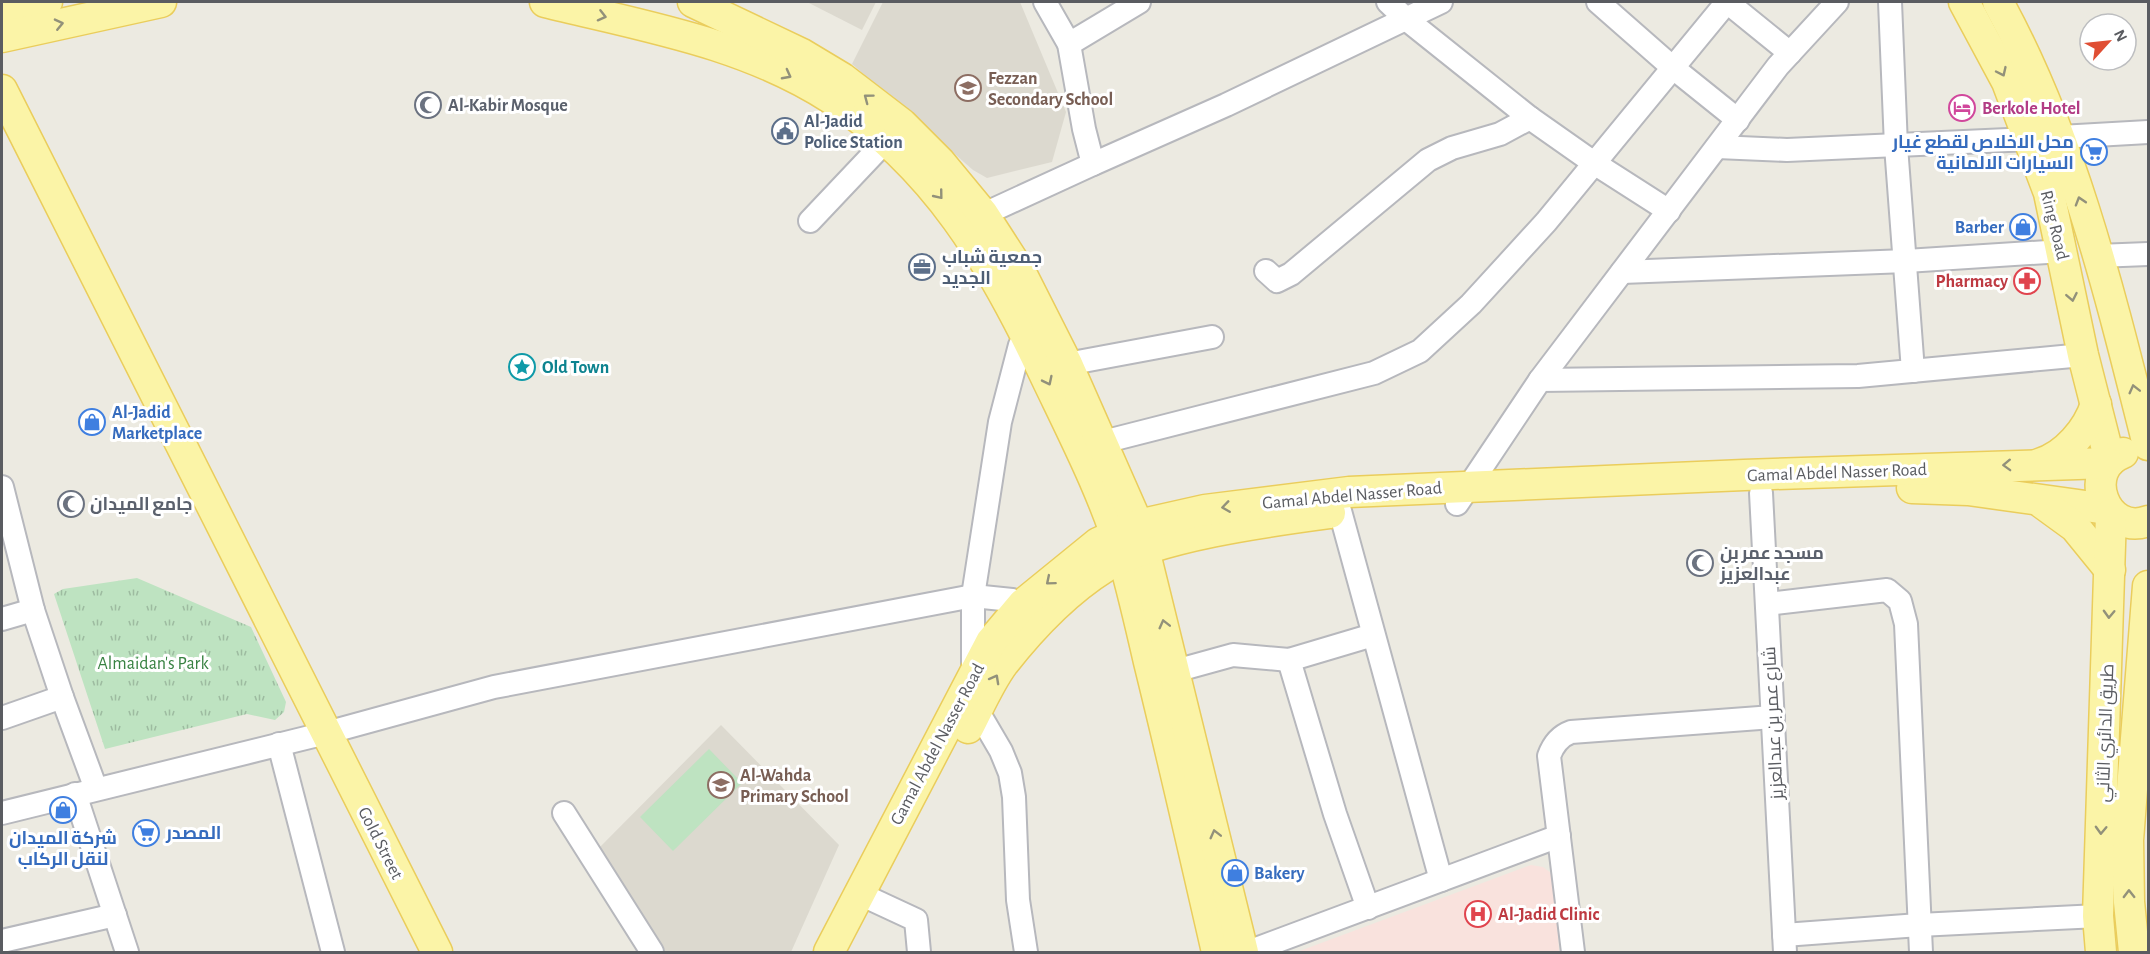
<svg xmlns="http://www.w3.org/2000/svg" width="2150" height="954" font-family="'Alegreya Sans',Cairo,sans-serif">
<defs>
<pattern id="park-tufts" width="24" height="20" patternUnits="userSpaceOnUse" patternTransform="scale(1.5)"><rect width="24" height="20" fill="#bee3c1"/><path d="M3 7l-1-3M5 7V3M7 7l1-3M15 17l-1-3M17 17v-4M19 17l1-3" fill="none" stroke="#9dbba0"/></pattern>
</defs>
<rect width="100%" height="100%" fill="#eceae1"/>
<g fill="#dcd9cf">
<path d="M807 2H876L862 30Z"/>
<path d="M883 2H1020L1066 112 1052 162 987 178 973 170 852 64Z"/>
<path d="M721 725 839 845 791 952H659L595 852Z"/>
</g>
<path fill="#f9e2dd" d="M1531 865 1543 867 1555 876 1559 952H1297Z"/>
<path fill="#bee3c1" d="M709 749 742 783 673 851 640 817Z"/>
<path fill="url(#park-tufts)" d="M137 578 251 627 286 702 284 712 275 720 247 714 105 749 54 594 63 589Z"/>
<g fill="none" stroke-linecap="round" stroke-linejoin="round">
<defs>
<g id="minor">
<path d="M1388 2 1406 19 1530 118 1594 163 1669 211"/>
<path d="M1598 2 1672 67 1738 120"/>
<path d="M1727 2 1790 53"/>
<path d="M1890 2 1896 146 1913 371"/>
<path d="M1069 44 1139 2"/>
<path d="M2060 137 2148 132"/>
<path d="M1717 147 1787 150 2030 139"/>
<path d="M1093 164 1226 105 1441 2"/>
<path d="M810 221 897 129"/>
<path d="M969 221 1093 164 1084 129 1069 44 1045 2"/>
<path d="M2097 256 2148 254"/>
<path d="M1266 271 1277 281 1291 274 1428 160 1452 148 1500 134 1530 118"/>
<path d="M1622 272 1906 261 2063 251"/>
<path d="M1067 364 1212 337"/>
<path d="M1540 380 1858 376 2083 355"/>
<path d="M1103 442 1374 373 1420 351 1471 304 1546 222 1727 2"/>
<path d="M2 487 33 610"/>
<path d="M1761 493 1785 952"/>
<path d="M1457 504 1540 380 1778 66 1837 2"/>
<path d="M1340 511 1441 880"/>
<path d="M1767 604 1887 590 1900 601 1906 624 1921 952"/>
<path d="M2 619 33 610 62 697 96 789"/>
<path d="M1289 660 1335 814 1368 908"/>
<path d="M1175 671 1233 655 1289 660 1373 635"/>
<path d="M973 674V596L1000 422 1020 345 1038 330"/>
<path d="M977 710 1001 751 1010 773 1014 797 1018 900 1026 952"/>
<path d="M2 718 62 697"/>
<path d="M279 744 333 952"/>
<path d="M75 794 127 952"/>
<path d="M2 813 326 733 494 687 973 596 1012 600 1035 610"/>
<path d="M564 813 652 952"/>
<path d="M873 900 916 920 919 952"/>
<path d="M1784 935 1919 925 2098 916"/>
<path d="M2 941 115 915"/>
<path d="M1248 952 1559 836"/>
<path d="M1573 952 1549 756C1553 745 1560 736 1571 732L1773 717"/>
</g>
<g id="major">
<path d="M545 2C643 26 746 43 832 99 935 166 992 263 1043 371 1072 432 1104 493 1123 557 1133 592 1141 627 1149 662 1173 759 1195 856 1217 952"/>
<path d="M693 2 802 54 842 78 902 124 940 162 983 214 1021 273 1067 364 1138 525 1243 952"/>
<path d="M1964 2 2007 82 2049 193 2083 355 2110 461"/>
<path d="M1998 2C2073 139 2110 294 2148 445"/>
<path d="M2 12 47 2"/>
<path d="M2 37 161 2"/>
<path d="M2 90 437 952"/>
<path d="M2123 453C2080 469 2105 537 2148 521"/>
<path d="M2039 464C2066 456 2088 429 2096 404"/>
<path d="M1912 488 1968 490 2107 509"/>
<path d="M2042 503 2075 527 2110 570"/>
<path d="M968 728C979 707 989 683 1003 664 1032 627 1065 592 1105 567 1156 536 1270 521 1330 513"/>
<path d="M829 952 991 642 1023 604 1098 543 1138 525 1205 510 1349 492 1744 475 2108 463"/>
<path d="M2101 952 2098 916 2111 514"/>
<path d="M2134 952 2129 902 2128 840 2148 586"/>
</g>
</defs>
<use href="#minor" stroke="#b7b8bd" stroke-width="26"/>
<use href="#major" stroke="#eacd5c" stroke-width="33"/>
<use href="#minor" stroke="#fff" stroke-width="22"/>
<use href="#major" stroke="#fbf4a7" stroke-width="30"/>
</g>
<defs><path id="oneway-chevron" d="M-2-3.5L2.5 0L-2 3.5" fill="none" stroke-width="1.6" stroke-linecap="round" stroke-linejoin="round" transform="scale(1.5)"/></defs>
<g stroke="#92917a">
<use href="#oneway-chevron" transform="translate(602 16) rotate(14)"/>
<use href="#oneway-chevron" transform="translate(59 24) rotate(-13)"/>
<use href="#oneway-chevron" transform="translate(2002 72) rotate(65)"/>
<use href="#oneway-chevron" transform="translate(787 75) rotate(28)"/>
<use href="#oneway-chevron" transform="translate(868 98) rotate(-143)"/>
<use href="#oneway-chevron" transform="translate(939 195) rotate(51)"/>
<use href="#oneway-chevron" transform="translate(2080 201) rotate(-107)"/>
<use href="#oneway-chevron" transform="translate(2072 297) rotate(79)"/>
<use href="#oneway-chevron" transform="translate(1048 381) rotate(64)"/>
<use href="#oneway-chevron" transform="translate(2134 389) rotate(-104)"/>
<use href="#oneway-chevron" transform="translate(2007 465) rotate(178)"/>
<use href="#oneway-chevron" transform="translate(1226 507) rotate(172)"/>
<use href="#oneway-chevron" transform="translate(1050 581) rotate(140)"/>
<use href="#oneway-chevron" transform="translate(2109 614) rotate(92)"/>
<use href="#oneway-chevron" transform="translate(1164 624) rotate(-104)"/>
<use href="#oneway-chevron" transform="translate(995 679) rotate(-61)"/>
<use href="#oneway-chevron" transform="translate(2101 830) rotate(92)"/>
<use href="#oneway-chevron" transform="translate(1215 834) rotate(-104)"/>
<use href="#oneway-chevron" transform="translate(2129 894) rotate(-91)"/>
</g>
<defs>
<symbol id="school-ring" viewBox="-11 -11 22 22"><circle r="9.5" fill="#fff" stroke="#8d6e63" stroke-width="1.5"/><path d="M0-5L7-2L0 1L-7-2ZM-4 1L0 2.5L4 1V4Q0 6-4 4Z" fill="#8d6e63"/></symbol>
<symbol id="mosque-ring" viewBox="-11 -11 22 22"><circle r="9.5" fill="#fff" stroke="#6b7280" stroke-width="1.5"/><path d="M3.5-4.9A6 6 0 1 0 3.5 4.9A5 5 0 1 1 3.5-4.9Z" fill="#6b7280"/></symbol>
<symbol id="hotel-ring" viewBox="-11 -11 22 22"><circle r="9.5" fill="#fff" stroke="#d1479c" stroke-width="1.5"/><path d="M-6-4.5h1.5V1H6V5H4.5V3h-9V5H-6ZM-4 0a1.8 1.8 0 1 1 3.6 0ZM.5 0V-2.5h3Q6-2.5 6 0Z" fill="#d1479c"/></symbol>
<symbol id="civic-ring" viewBox="-11 -11 22 22"><circle r="9.5" fill="#fff" stroke="#5c6f8a" stroke-width="1.5"/><path d="M-.6-6.5H3V-4.5H.6V-3L4-1V1h2V6H-6V1h2V-1L-.6-3ZM-1.2 2.5V6h2.4V2.5Z" fill="#5c6f8a"/></symbol>
<symbol id="supermarket-ring" viewBox="-11 -11 22 22"><circle r="9.5" fill="#fff" stroke="#3f7fe0" stroke-width="1.5"/><path d="M-6-5.5h2.5l.6 2H6L4.5 2H-2.5L-4.4-4H-6ZM-1.5 3.2a1.3 1.3 0 1 0 .1 0ZM3 3.2a1.3 1.3 0 1 0 .1 0Z" fill="#3f7fe0"/></symbol>
<symbol id="shop-ring" viewBox="-11 -11 22 22"><circle r="9.5" fill="#fff" stroke="#3f7fe0" stroke-width="1.5"/><path d="M-5-2.5h2.3a2.7 3.5 0 0 1 5.4 0H5L5.5 6h-11ZM-1.5-2.5h3a1.5 2.3 0 0 0-3 0Z" fill="#3f7fe0"/></symbol>
<symbol id="office-ring" viewBox="-11 -11 22 22"><circle r="9.5" fill="#fff" stroke="#5c6f8a" stroke-width="1.5"/><path d="M-6-3h4V-5.5h4V-3h4V5H-6ZM-1-4.5V-3h2v-1.5ZM-6 0V1H6V0Z" fill="#5c6f8a"/></symbol>
<symbol id="pharmacy-ring" viewBox="-11 -11 22 22"><circle r="9.5" fill="#fff" stroke="#e0444e" stroke-width="1.5"/><path d="M-2-6h4v4h4v4h-4v4h-4v-4h-4v-4h4Z" fill="#e0444e"/></symbol>
<symbol id="sight-ring" viewBox="-11 -11 22 22"><circle r="9.5" fill="#fff" stroke="#0f9aa8" stroke-width="1.5"/><path d="M0-6L1.8-2.2L6-1.7L2.9 1.2L3.7 5.4L0 3.3L-3.7 5.4L-2.9 1.2L-6-1.7L-1.8-2.2Z" fill="#0f9aa8"/></symbol>
<symbol id="hospital-ring" viewBox="-11 -11 22 22"><circle r="9.5" fill="#fff" stroke="#e0444e" stroke-width="1.5"/><path d="M-5-5h3v3.5h4V-5h3V5h-3V1.5h-4V5h-3Z" fill="#e0444e"/></symbol>
</defs>
<g fill-rule="evenodd">
<use href="#school-ring" x="953" y="73" width="30" height="30"/>
<use href="#mosque-ring" x="413" y="90" width="30" height="30"/>
<use href="#hotel-ring" x="1947" y="93" width="30" height="30"/>
<use href="#civic-ring" x="770" y="116" width="30" height="30"/>
<use href="#supermarket-ring" x="2079" y="137" width="30" height="30"/>
<use href="#shop-ring" x="2008" y="212" width="30" height="30"/>
<use href="#office-ring" x="907" y="252" width="30" height="30"/>
<use href="#pharmacy-ring" x="2012" y="266" width="30" height="30"/>
<use href="#sight-ring" x="507" y="352" width="30" height="30"/>
<use href="#shop-ring" x="77" y="407" width="30" height="30"/>
<use href="#mosque-ring" x="56" y="489" width="30" height="30"/>
<use href="#mosque-ring" x="1685" y="548" width="30" height="30"/>
<use href="#school-ring" x="706" y="770" width="30" height="30"/>
<use href="#shop-ring" x="48" y="795" width="30" height="30"/>
<use href="#supermarket-ring" x="131" y="818" width="30" height="30"/>
<use href="#shop-ring" x="1220" y="858" width="30" height="30"/>
<use href="#hospital-ring" x="1463" y="899" width="30" height="30"/>
</g>
<g text-anchor="middle" stroke-width="6" stroke-linejoin="round" paint-order="stroke">
<g font-size="18" font-weight="bold" fill="#785e54" stroke="#fff" text-anchor="start">
<text x="988" y="84">Fezzan<tspan x="988" dy="21">Secondary School</tspan></text>
<text x="740" y="781">Al-Wahda<tspan x="740" dy="21">Primary School</tspan></text>
</g>
<g font-size="18" font-weight="bold" fill="#5b616d" stroke="#fff" text-anchor="start">
<text x="448" y="111">Al-Kabir Mosque</text>
<text x="90" y="510">جامع الميدان</text>
<text x="1720" y="559">مسجد عمر بن<tspan x="1720" dy="21">عبدالعزيز</tspan></text>
</g>
<g font-size="18" font-weight="bold" fill="#b23c85" stroke="#fff" text-anchor="start">
<text x="1982" y="114">Berkole Hotel</text>
</g>
<g font-size="18" font-weight="bold" fill="#4e5e75" stroke="#fff" text-anchor="start">
<text x="804" y="127">Al-Jadid<tspan x="804" dy="21">Police Station</tspan></text>
<text x="942" y="263">جمعية شباب<tspan x="942" dy="21">الجديد</tspan></text>
</g>
<g font-size="18" font-weight="bold" fill="#366cbe" stroke="#fff" text-anchor="start">
<text x="2074" y="148" text-anchor="end">محل الاخلاص لقطع غيار<tspan x="2074" dy="21">السيارات الالمانية</tspan></text>
<text x="2004" y="233" text-anchor="end">Barber</text>
<text x="112" y="418">Al-Jadid<tspan x="112" dy="21">Marketplace</tspan></text>
<text x="166" y="839">المصدر</text>
<text x="63" y="844" text-anchor="middle">شركة الميدان<tspan x="63" dy="21">لنقل الركاب</tspan></text>
<text x="1254" y="879">Bakery</text>
</g>
<g font-size="18" fill="#5a5c61" stroke="#fff">
<text transform="translate(2055 225) rotate(76)" y="6">Ring Road</text>
<text transform="translate(1837 472) rotate(-2)" y="6">Gamal Abdel Nasser Road</text>
<text transform="translate(1352 495) rotate(-5)" y="6">Gamal Abdel Nasser Road</text>
<text transform="translate(1773 723) rotate(-93)" y="6">شارع عمر بن عبدالعزيز</text>
<text transform="translate(2105 733) rotate(-88)" y="6">طريق الدائري الثاني</text>
<text transform="translate(937 744) rotate(-62)" y="6">Gamal Abdel Nasser Road</text>
<text transform="translate(381 843) rotate(63)" y="6">Gold Street</text>
</g>
<g font-size="18" font-weight="bold" fill="#be3a42" stroke="#fff" text-anchor="end">
<text x="2008" y="287">Pharmacy</text>
<text x="1498" y="920" text-anchor="start">Al-Jadid Clinic</text>
</g>
<g font-size="18" font-weight="bold" fill="#0d838f" stroke="#fff" text-anchor="start">
<text x="542" y="373">Old Town</text>
</g>
<g font-size="18" fill="#388242" stroke="#fff">
<text x="153" y="669">Almaidan's Park</text>
</g>
</g>
<rect width="2150" height="954" fill="none" stroke="#5a5c61" stroke-width="6"/>
<g transform="translate(2108 42) rotate(63)"><circle r="28" fill="#ffffff" stroke="#bdbec0" stroke-width="1.5"/>
<path d="M0-4.5L10 22L0 15L-10 22Z" fill="#e04e33"/>
<text y="-9" font-size="16" font-weight="bold" text-anchor="middle" fill="#5a5c61">N</text>
</g>
</svg>
